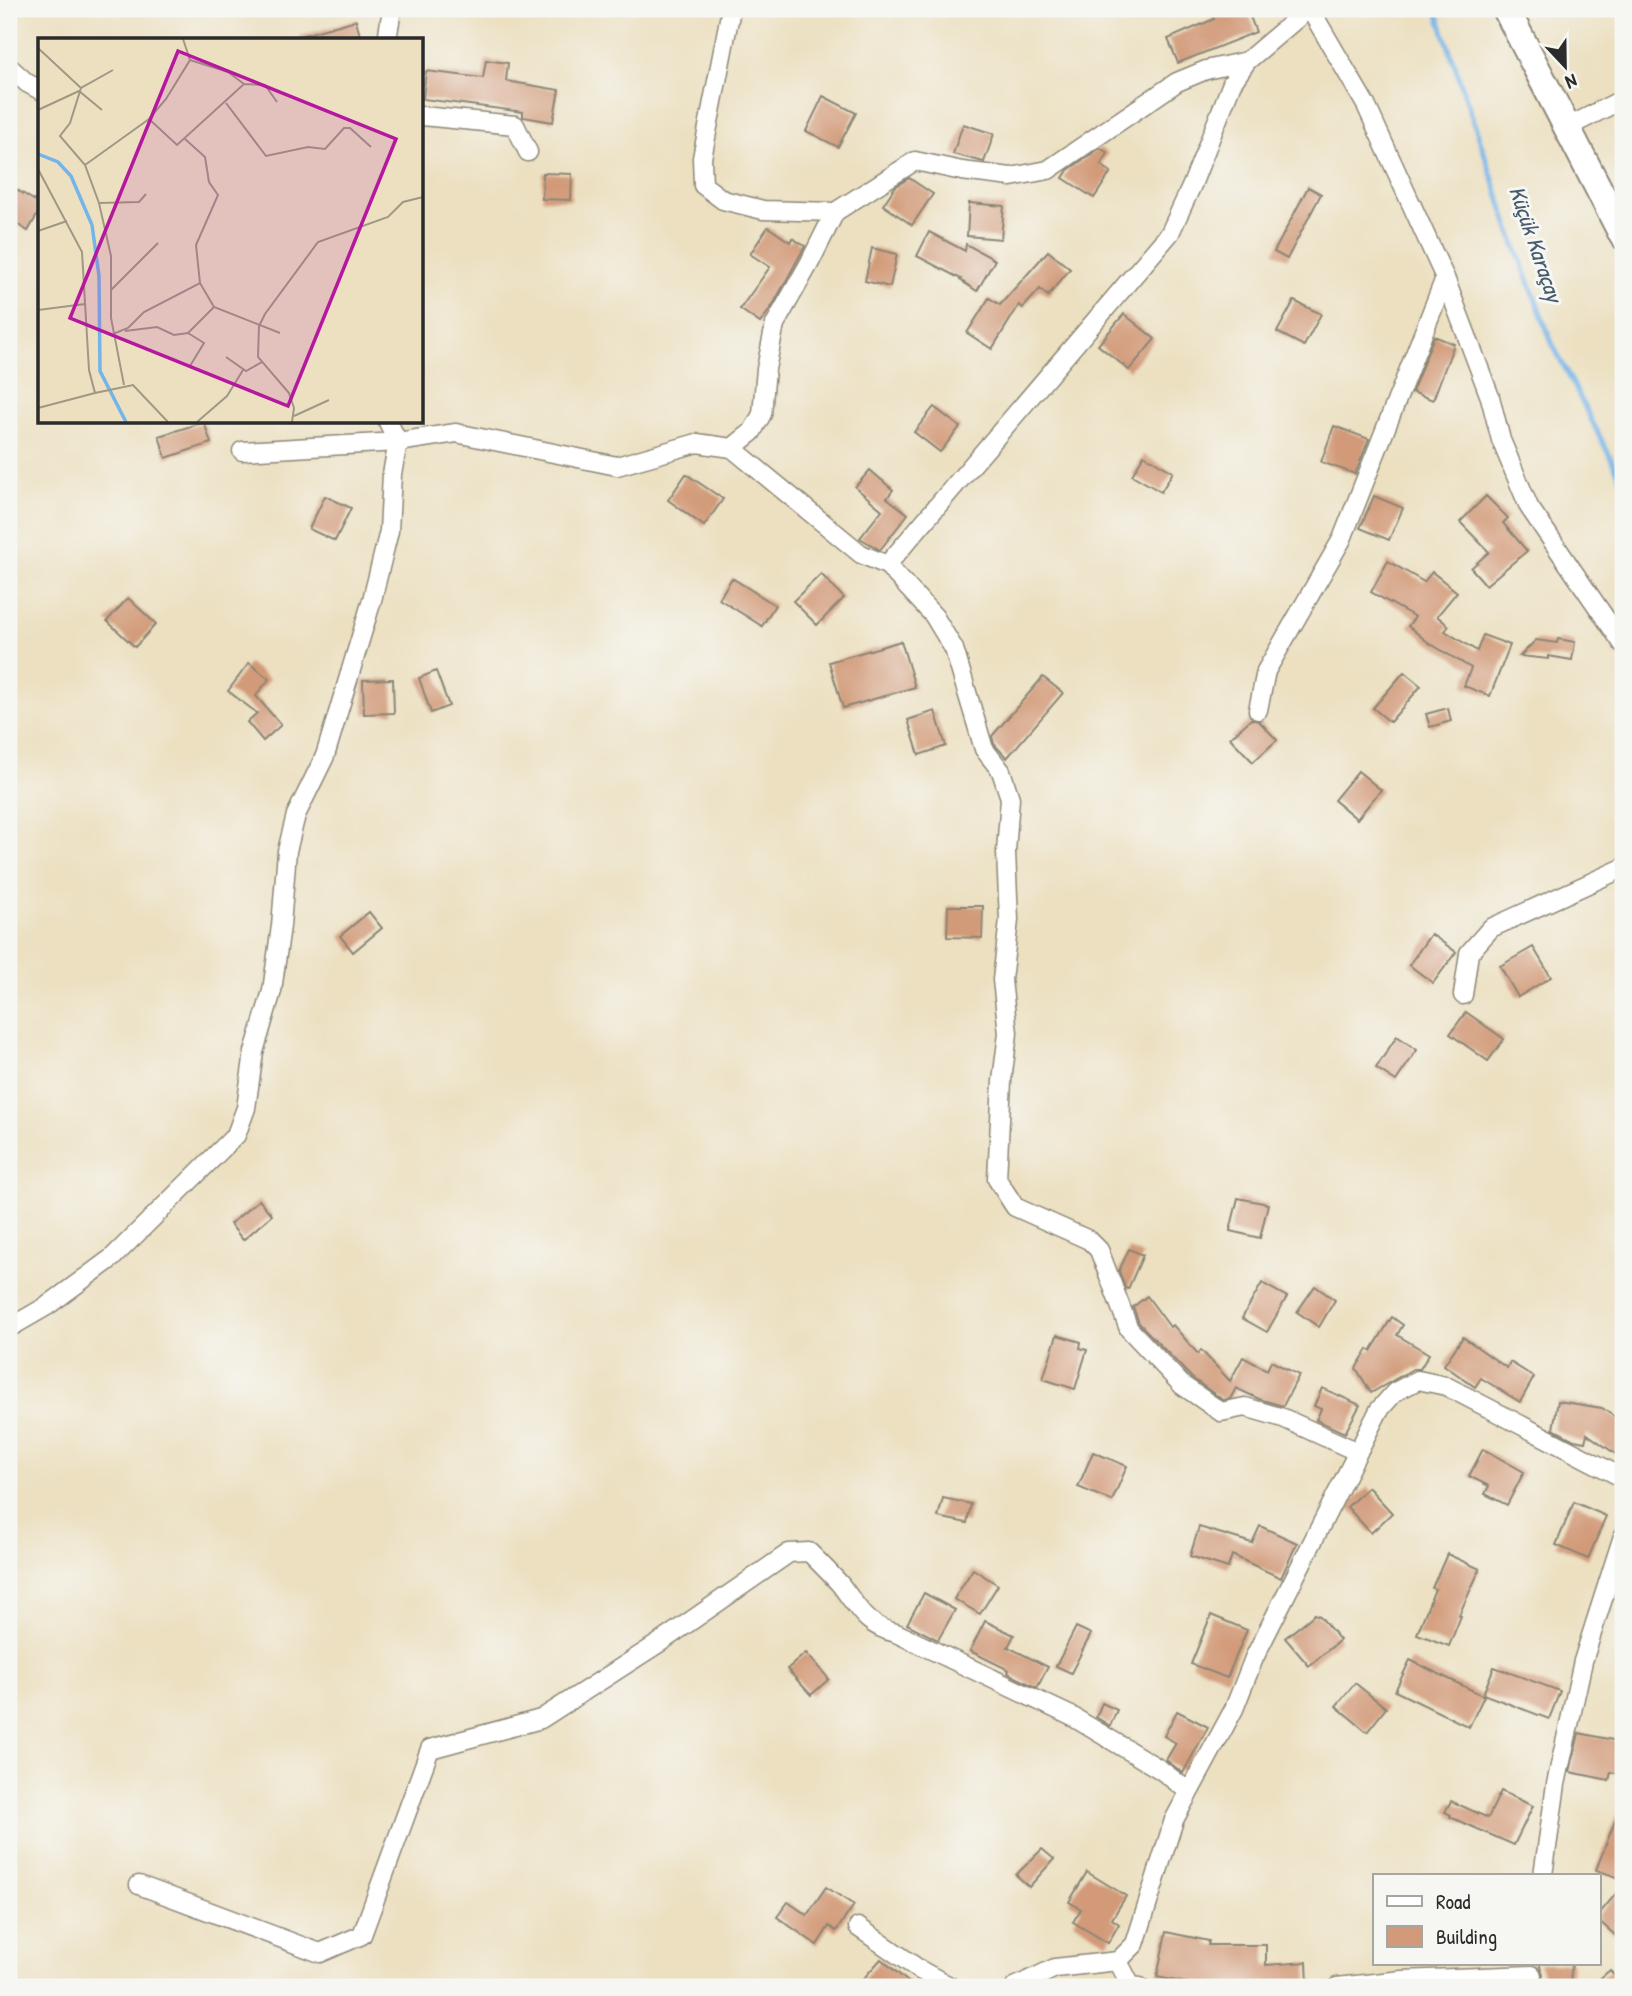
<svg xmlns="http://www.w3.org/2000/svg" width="1632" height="1996" font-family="'Patrick Hand',sans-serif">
<rect width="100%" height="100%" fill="#f6f6f2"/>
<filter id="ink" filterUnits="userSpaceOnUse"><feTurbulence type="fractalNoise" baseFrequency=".0143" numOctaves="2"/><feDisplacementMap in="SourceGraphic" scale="14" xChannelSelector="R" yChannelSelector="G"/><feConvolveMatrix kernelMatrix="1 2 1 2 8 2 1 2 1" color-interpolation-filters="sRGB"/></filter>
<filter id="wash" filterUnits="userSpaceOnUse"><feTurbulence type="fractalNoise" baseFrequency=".00686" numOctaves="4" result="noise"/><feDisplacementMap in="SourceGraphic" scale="28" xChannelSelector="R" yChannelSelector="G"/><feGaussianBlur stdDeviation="1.57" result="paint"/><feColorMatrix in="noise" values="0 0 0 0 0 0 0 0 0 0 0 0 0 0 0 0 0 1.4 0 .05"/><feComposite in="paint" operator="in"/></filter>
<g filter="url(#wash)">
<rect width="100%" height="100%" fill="#ece0c1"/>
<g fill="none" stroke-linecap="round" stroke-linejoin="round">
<path stroke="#75b4e8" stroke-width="5" d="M1436 9 1515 245 1552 343 1623 482"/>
</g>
<g id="blocks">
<g fill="#d29a78">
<path d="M1209 9H1247L1256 32 1178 63 1168 39 1214 19Z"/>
<path d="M356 20 361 40H300V36Z"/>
<path d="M486 60 508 63 506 81 559 90 553 122 523 117V112L423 99 426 71 483 78Z"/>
<path d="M823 96 856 113 838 147 806 131Z"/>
<path d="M963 124 994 134 984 162 953 154Z"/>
<path d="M1100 148 1108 153 1101 165 1111 172 1094 198 1063 178 1068 170Z"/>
<path d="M543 173 572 174 571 200 542 199Z"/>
<path d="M909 178 933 194 912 225 883 205 895 187Z"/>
<path d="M9 185 40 204V210L28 231 9 219Z"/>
<path d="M1308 187 1321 194 1287 259 1274 252Z"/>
<path d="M969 203 1004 206 1001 239 967 236Z"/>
<path d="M768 227 790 242 792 238 805 246 773 305 760 323 740 309 770 267 750 254Z"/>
<path d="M929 232 965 251 966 244 995 260 977 291 960 280 961 279 917 256Z"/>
<path d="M872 248 897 254 890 287 865 281Z"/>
<path d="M1048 251 1070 269 1048 296 1040 289 1023 308 1019 305 992 349 967 333 989 298 1000 305Z"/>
<path d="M1294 301 1321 314 1304 346 1277 332Z"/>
<path d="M1124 314 1155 339 1129 370 1098 345Z"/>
<path d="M1434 336 1454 344 1433 400 1412 392Z"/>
<path d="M934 407 960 427 940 452 914 432Z"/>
<path d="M204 422 211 443 166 458 159 436Z"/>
<path d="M1334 426 1369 439 1355 474 1321 462Z"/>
<path d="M1144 455 1173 472 1161 492 1132 475Z"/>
<path d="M870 470 893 490 887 498 908 514 880 550 860 538 882 510 855 487Z"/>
<path d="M686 474 723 499 704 526 668 500Z"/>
<path d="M325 496 351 508 335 541 309 529Z"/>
<path d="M1374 496 1403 508 1389 540 1360 528Z"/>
<path d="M1486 496 1508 518 1503 523 1527 551 1486 585 1471 568 1489 552 1460 522Z"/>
<path d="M1388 561 1424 582 1432 572 1457 592 1437 616 1449 626 1445 631 1477 651 1483 635 1510 645 1490 696 1464 686 1471 668 1429 643 1408 626 1415 617 1371 592Z"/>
<path d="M821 574 844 598 817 625 793 601Z"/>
<path d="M732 578 775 605 762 626 719 599Z"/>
<path d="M128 598 156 624 135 647 107 621Z"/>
<path d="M1558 639 1575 642 1572 660 1548 656V659L1520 656 1536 640 1557 643Z"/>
<path d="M901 641 915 687 843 708 829 662Z"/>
<path d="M249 663 269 679 256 696 281 725 263 741 247 722 257 713 228 691Z"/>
<path d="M436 671 449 706 431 713 419 678Z"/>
<path d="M1404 672 1421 686 1390 722 1373 708Z"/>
<path d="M1043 677 1063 693 1007 758 994 744 992 736Z"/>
<path d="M393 679 394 713 364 714 363 680Z"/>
<path d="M1448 708 1451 721 1430 727 1426 714Z"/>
<path d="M935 711 946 746 919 755 908 720Z"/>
<path d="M1251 719 1259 721 1277 740 1253 762 1230 738Z"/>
<path d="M1358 771 1381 790 1357 819 1334 800Z"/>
<path d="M948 906H983L982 938 947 937Z"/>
<path d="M369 912 382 928 353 952 340 936Z"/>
<path d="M1431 934 1456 952 1433 983 1409 965Z"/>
<path d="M1533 947 1551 977 1518 997 1500 966Z"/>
<path d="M1466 1012 1504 1039 1488 1061 1450 1034Z"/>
<path d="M1397 1036 1417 1050 1396 1081 1376 1068Z"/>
<path d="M1238 1198 1268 1204 1260 1238 1230 1231Z"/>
<path d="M259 1200 272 1215 243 1240 230 1224Z"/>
<path d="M1129 1249 1143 1255 1128 1289 1125 1288 1119 1271Z"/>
<path d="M1262 1283 1287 1297 1267 1332 1242 1318Z"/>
<path d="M1315 1286 1335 1300 1319 1327 1297 1312Z"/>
<path d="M1147 1296 1170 1327 1173 1325 1198 1354 1201 1350 1230 1381 1243 1357 1267 1370 1271 1361 1299 1375 1283 1406 1259 1399 1236 1388 1230 1399 1223 1400 1192 1378 1139 1323 1133 1307Z"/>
<path d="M1392 1317 1403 1325 1397 1335 1429 1354 1420 1369H1413L1371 1393 1356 1368 1368 1349 1371 1351Z"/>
<path d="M1057 1335 1081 1342 1080 1348 1087 1350 1075 1389 1043 1379Z"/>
<path d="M1463 1337 1507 1368 1510 1362 1534 1377 1520 1402 1481 1378 1475 1387 1444 1365Z"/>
<path d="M1322 1388 1360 1405 1345 1433 1316 1420 1321 1409 1314 1406Z"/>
<path d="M1558 1401 1602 1408 1623 1423V1459L1587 1434 1585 1442 1574 1440 1553 1429Z"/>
<path d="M1483 1449 1524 1472 1507 1505 1485 1494 1489 1486 1469 1476Z"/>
<path d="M1093 1452 1127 1466 1112 1501 1078 1487Z"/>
<path d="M1368 1487 1392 1513 1371 1533 1347 1507Z"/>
<path d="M943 1498 971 1504 967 1523 938 1517Z"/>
<path d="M1574 1502 1606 1516 1588 1559 1556 1545Z"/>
<path d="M1260 1526 1297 1543 1281 1578 1232 1555 1228 1568 1190 1556 1199 1527 1252 1543Z"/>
<path d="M1447 1554 1480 1569 1459 1615 1461 1616 1449 1646 1417 1634 1435 1589 1432 1588Z"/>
<path d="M973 1569 998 1585 980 1614 954 1599Z"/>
<path d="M924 1593 955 1610 938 1640 907 1624Z"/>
<path d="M1315 1614 1320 1616 1340 1640 1309 1666 1285 1638Z"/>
<path d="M1211 1615 1247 1630 1227 1678 1191 1664Z"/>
<path d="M985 1621 1014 1635 1008 1647 1048 1667 1037 1688 1008 1673 1009 1670 970 1651Z"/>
<path d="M1076 1627 1091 1634 1071 1673 1056 1666Z"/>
<path d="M806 1653 829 1679 811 1695 787 1669Z"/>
<path d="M1410 1660 1484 1696 1469 1727 1395 1691Z"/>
<path d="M1494 1667 1560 1691 1549 1719 1483 1694Z"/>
<path d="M1355 1683 1386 1708 1367 1732 1336 1706Z"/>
<path d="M1102 1703 1117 1710 1110 1726 1096 1717Z"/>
<path d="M1177 1711 1208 1727 1183 1773 1166 1760 1176 1743 1164 1736Z"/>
<path d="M1579 1733 1623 1742V1775L1611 1772 1609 1780 1570 1772Z"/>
<path d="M1501 1791 1533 1806 1514 1845 1450 1817 1451 1815 1445 1812 1451 1801 1488 1818Z"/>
<path d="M1622 1803 1623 1804V1879L1596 1870Z"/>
<path d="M1042 1849 1054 1859 1029 1887 1016 1875Z"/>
<path d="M1087 1872 1126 1896 1112 1919 1119 1924 1108 1943 1073 1922 1081 1909 1069 1902Z"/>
<path d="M1623 1885V1942L1599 1921V1914Z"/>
<path d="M826 1887 854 1905 836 1931 829 1926 817 1945 777 1917 788 1902 807 1915Z"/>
<path d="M1166 1932 1209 1941 1208 1945H1266V1965L1307 1962 1308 1985 1206 1987 1157 1977Z"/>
<path d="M881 1959 914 1987H856Z"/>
<path d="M1539 1963H1572L1570 1983 1541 1981 1543 1974Z"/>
<path d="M1610 1970 1623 1987H1590Z"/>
</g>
</g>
</g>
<g filter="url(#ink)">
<use href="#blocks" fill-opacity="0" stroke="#8c8676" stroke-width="2"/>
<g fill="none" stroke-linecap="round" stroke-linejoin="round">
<defs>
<g id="street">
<path d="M731 9 702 158 703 185 723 200 763 210 835 212"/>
<path d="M1310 9 1366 105 1445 278 1490 397 1501 440 1529 507 1623 644"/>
<path d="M387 40 392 9"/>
<path d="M9 67 27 83 40 90"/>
<path d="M422 116 515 125 528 152"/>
<path d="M1568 127 1623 99"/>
<path d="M732 448 752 432 762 414 766 369 775 324 809 264 835 212 915 161 962 171 1011 177 1048 170 1177 82 1206 70 1247 61"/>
<path d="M242 451 398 442 456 433 617 466 697 443 732 448 861 554 887 565 1170 233 1192 185 1232 83 1247 61 1308 9"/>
<path d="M887 565 934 616 954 649 984 749 1001 771 1010 798 1006 852 1009 920 1002 980 1008 1033 1002 1081 997 1179 1015 1207 1089 1240 1099 1250 1129 1329 1182 1385 1221 1412 1245 1407 1283 1418 1358 1452"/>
<path d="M1258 710 1266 671 1342 539 1445 278"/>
<path d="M1463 995 1469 953 1491 928 1623 868"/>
<path d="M9 1328 47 1306 112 1258 236 1135 246 1108 254 1052 272 991 281 926 287 851 296 815 325 756 372 600 389 531 392 474 398 442 388 422"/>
<path d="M1543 1875 1556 1784 1583 1661 1623 1536"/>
<path d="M139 1885 320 1953 362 1935 430 1749 541 1719 659 1643 789 1553 809 1552C819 1562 830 1573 840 1584 858 1607 865 1626 896 1633L1073 1717 1161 1770 1188 1791"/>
<path d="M858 1927 920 1970 951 1987"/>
<path d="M1118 1961 1131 1986 1140 1987"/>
<path d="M1015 1987 1055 1968 1118 1961 1135 1944 1174 1820 1234 1709 1254 1658 1379 1410 1395 1392 1418 1380 1446 1386 1623 1478"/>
<path d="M1337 1987 1402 1980 1532 1975"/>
</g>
<path id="secondary" d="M1506 9 1623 236"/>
</defs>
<use href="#street" stroke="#8c8676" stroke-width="21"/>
<use href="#secondary" stroke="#8c8676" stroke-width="30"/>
<use href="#street" stroke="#fff" stroke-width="18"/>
<use href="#secondary" stroke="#fff" stroke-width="26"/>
</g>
</g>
<g text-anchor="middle" stroke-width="6" stroke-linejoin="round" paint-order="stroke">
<g font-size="23" font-style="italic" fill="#455b6d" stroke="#f6f6f2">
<text transform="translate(1536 244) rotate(71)" y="8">Küçük Karaçay</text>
</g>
</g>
<g transform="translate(38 38)">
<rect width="385" height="385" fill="#ece0c1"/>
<path fill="none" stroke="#75b4e8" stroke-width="3.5" d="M0 116 20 124 33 138 54 187 61 238 62 333 88 384"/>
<path fill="none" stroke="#9f9885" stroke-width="2" d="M0 10 43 50M152 22 190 34 206 46M75 32 43 50 32 85 22 98 47 127 61 165 73 218V280L86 347M188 65 228 118 270 109 287 111 306 90H312L333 109M0 72 41 53 64 72M111 81 139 107 206 46 227 47 239 64M147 101 167 119 171 144 180 157 158 207 162 245M47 127 111 81 128 61 152 22 145 1M0 131 44 214 51 332 57 355 0 370M61 165 101 164 108 156M0 193 29 183M73 252 120 205M0 272 47 266M87 293 119 289 136 297 150 295 176 269M150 295 166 305 152 328M75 296 90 290 106 274 162 245 176 269 242 295M188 319 208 333 224 324M57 355 95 347 130 384M256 378 291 362M159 384 189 358 205 332M254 384 256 370 251 355 220 319 221 288 227 276 280 204 350 179 365 164 385 159"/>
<path fill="#b5179e" fill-opacity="0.15" stroke="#b5179e" stroke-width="3.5" d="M140 13 358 101 250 368 32 280Z"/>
<rect width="385" height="385" fill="none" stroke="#2b2b2b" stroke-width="3.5"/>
</g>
<rect width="1632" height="1996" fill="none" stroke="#f6f6f2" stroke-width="35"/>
<rect x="1373" y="1874" width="228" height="91" fill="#f6f6f2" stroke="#a5a5a2" stroke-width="2"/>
<rect x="1387" y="1896" width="35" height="10" fill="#ffffff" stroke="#a5a5a2" stroke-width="2"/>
<text x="1436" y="1909" font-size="21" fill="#2b2b2b">Road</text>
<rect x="1387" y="1926" width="35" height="21" fill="#d29a78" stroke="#a5a5a2" stroke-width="2"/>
<text x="1436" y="1944" font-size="21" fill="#2b2b2b">Building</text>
<g transform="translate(1565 66) rotate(158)" stroke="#f6f6f2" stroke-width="5" paint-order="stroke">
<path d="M0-5L12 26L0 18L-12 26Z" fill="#2b2b2b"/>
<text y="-10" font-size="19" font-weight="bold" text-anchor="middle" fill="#2b2b2b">N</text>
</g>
</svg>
